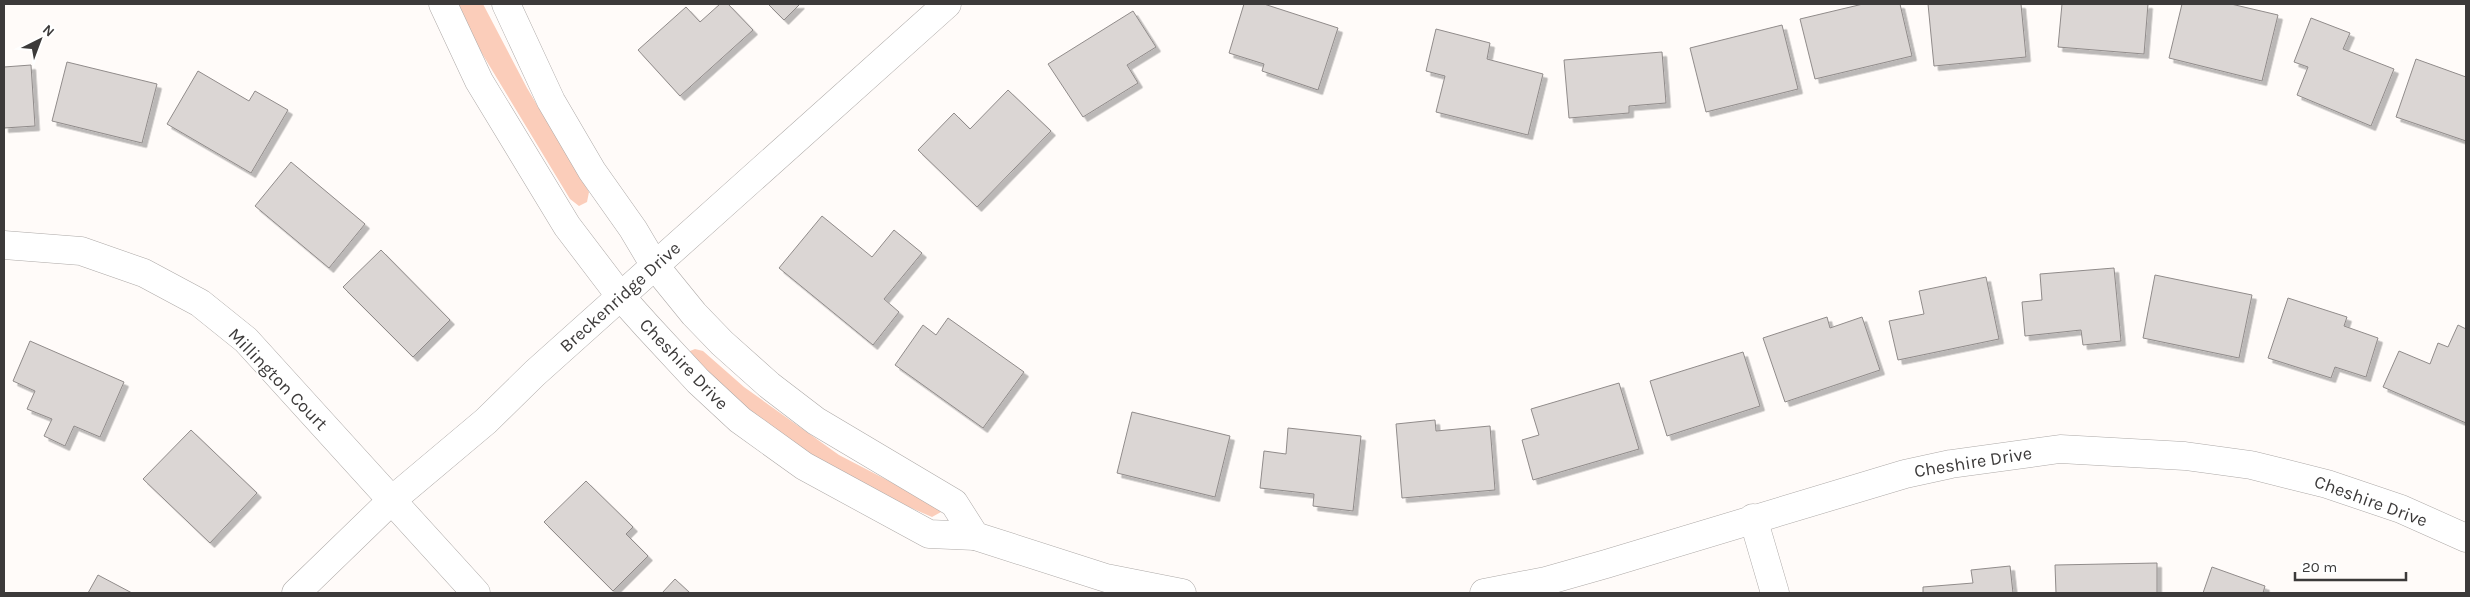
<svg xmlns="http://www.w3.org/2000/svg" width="2470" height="597" font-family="Karla,sans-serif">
<defs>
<filter id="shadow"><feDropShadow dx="4.5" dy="4.5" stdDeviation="0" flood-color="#0004"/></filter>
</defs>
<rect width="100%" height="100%" fill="#fffbf9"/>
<g fill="#fbcdba">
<path d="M456 4H483L527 88 589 192 587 202 579 206 570 199 472 37Z"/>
<path d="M695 349 703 351 744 387 839 455 937 506 941 512 932 517C895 501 858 485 823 464 773 434 731 395 687 359L690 351Z"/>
</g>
<g fill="#dbd6d4" stroke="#908b8a" filter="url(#shadow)">
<path d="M720 4H728L753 30 680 96 638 50 686 7 700 22Z"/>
<path d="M768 4H800L784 20Z"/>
<path d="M1244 4H1264L1338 28 1318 90 1262 71 1264 64 1229 53Z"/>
<path d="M1863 4H1900L1912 56 1815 79 1800 19Z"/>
<path d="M1928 4H2021L2026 57 1934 66Z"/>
<path d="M2062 4H2148L2144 54 2058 47Z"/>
<path d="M2182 4H2231L2278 15 2262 81 2169 58Z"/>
<path d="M1133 11 1156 47 1127 65 1138 83 1083 117 1048 64Z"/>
<path d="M2311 18 2350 33 2343 49 2394 69 2371 126 2297 95 2308 67 2294 62Z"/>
<path d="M1782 25 1798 89 1706 112 1690 48Z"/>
<path d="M1436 29 1490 43 1487 59 1543 74 1528 135 1436 112 1445 76 1426 71Z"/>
<path d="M1662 52 1666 103 1629 106V113L1569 118 1564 60Z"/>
<path d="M2416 59 2466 77V141L2396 117Z"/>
<path d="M67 62 157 84 142 143 52 121Z"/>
<path d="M31 65 35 126 4 128V67Z"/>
<path d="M198 71 249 101 255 91 288 110 251 173 167 124Z"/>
<path d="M1008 90 1051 131 977 207 918 150 954 113 970 129Z"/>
<path d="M291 162 365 224 329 268 255 206Z"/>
<path d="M822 216 872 257 894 230 922 253 884 299 899 312 873 345 779 268Z"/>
<path d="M381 250 450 320 413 357 343 287Z"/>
<path d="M2114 268 2121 341 2083 345 2081 330 2025 336 2022 302 2042 300 2040 274Z"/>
<path d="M2155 275 2252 295 2239 358 2143 338Z"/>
<path d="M1986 277 1999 339 1898 360 1889 321 1924 314 1919 291Z"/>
<path d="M2288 298 2347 317 2344 326 2378 338 2366 377 2335 367 2331 378 2268 358Z"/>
<path d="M1827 317 1830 328 1862 317 1880 370 1785 402 1763 338Z"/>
<path d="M948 318 1024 372 983 428 895 365 923 325 936 335Z"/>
<path d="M2458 325 2466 329V423L2383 387 2399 351 2430 364 2438 343 2448 347Z"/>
<path d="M30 341 124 382 100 437 74 426 65 446 44 436 52 419 27 409 35 391 13 381Z"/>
<path d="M1743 352 1760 406 1667 436 1650 381Z"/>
<path d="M1619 383 1639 449 1533 480 1522 440 1539 435 1531 409Z"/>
<path d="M1132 412 1230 436 1215 497 1117 473Z"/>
<path d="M1435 420 1436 431 1490 426 1495 490 1402 498 1396 424Z"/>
<path d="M1288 428 1361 436 1353 511 1313 506 1314 494 1260 488 1264 451 1286 454Z"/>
<path d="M191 430 257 493 210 543 143 479Z"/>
<path d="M586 481 633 527 626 534 648 556 613 591 544 522Z"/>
<path d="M2157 563V593H2056L2055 565Z"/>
<path d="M2010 566 2013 593H1923V587L1973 583 1971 570Z"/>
<path d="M2212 567 2265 586 2263 593H2203Z"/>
<path d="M98 575 132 593H88Z"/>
<path d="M675 579 690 593H662Z"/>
</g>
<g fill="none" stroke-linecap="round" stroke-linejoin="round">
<defs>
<g id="minor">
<path d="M443 4 479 81 567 226 621 297 647 326 698 381 740 420 804 466 929 534 975 536 1106 578 1182 593"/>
<path d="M506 4 551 101 592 171 633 229 655 266 694 314 722 343 769 385 816 421 954 503 975 536"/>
<path d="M4 245 81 251 144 273 200 303 246 340 476 593"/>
<path d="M1753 518 1775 593"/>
<path d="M296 593 392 500 486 421 535 373 947 4"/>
<path d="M1484 593 1546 581 1606 564 1905 474 1951 464 2060 449 2185 456 2251 465 2327 484 2401 509 2466 538"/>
</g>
</defs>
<use href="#minor" stroke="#ada9a7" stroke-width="29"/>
<use href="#minor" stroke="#fff" stroke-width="28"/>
</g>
<g text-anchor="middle" stroke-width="4" stroke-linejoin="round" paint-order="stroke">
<g font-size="18" fill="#3c3a3a" stroke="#fff">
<text transform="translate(620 297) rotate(-42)" y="6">Breckenridge Drive</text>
<text transform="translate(684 364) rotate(46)" y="6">Cheshire Drive</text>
<text transform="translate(278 379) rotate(46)" y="6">Millington Court</text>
<text transform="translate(1973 462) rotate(-9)" y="6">Cheshire Drive</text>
<text transform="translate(2371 501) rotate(20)" y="6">Cheshire Drive</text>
</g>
</g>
<rect width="2470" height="597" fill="none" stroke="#3c3a3a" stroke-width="10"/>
<g transform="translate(40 40) rotate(42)" stroke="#ffffff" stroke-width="4" paint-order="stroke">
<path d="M0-4L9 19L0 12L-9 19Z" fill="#3c3a3a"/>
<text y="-8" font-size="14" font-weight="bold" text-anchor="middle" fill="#3c3a3a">N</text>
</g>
<path d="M2295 572v8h111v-8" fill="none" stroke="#3c3a3a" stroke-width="2.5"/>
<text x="2302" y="572" font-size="15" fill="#3c3a3a" stroke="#ffffff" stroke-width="4" paint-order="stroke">20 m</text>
</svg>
